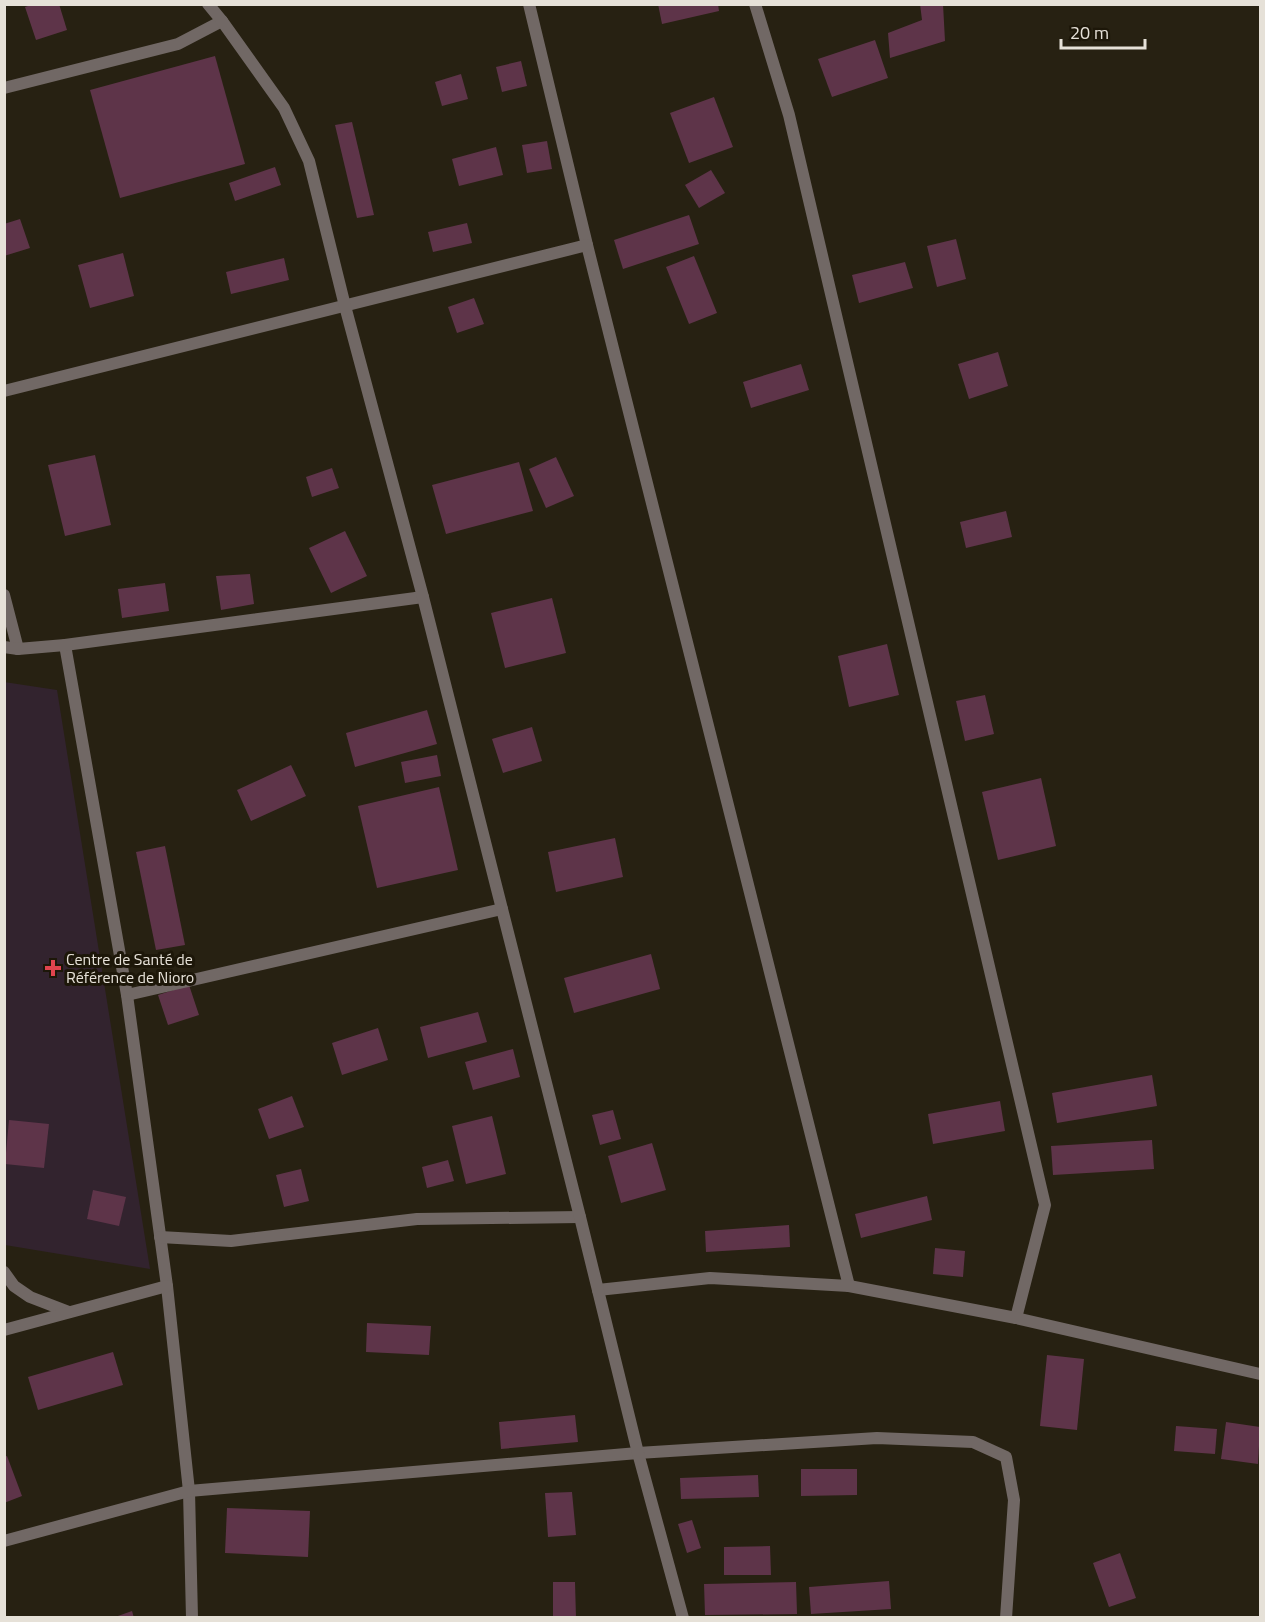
<svg xmlns="http://www.w3.org/2000/svg" width="1265" height="1622" font-family="'Titillium Web',sans-serif">
<rect width="100%" height="100%" fill="#272112"/>
<path fill="#32232e" d="M4 682 57 690 150 1269 5 1245Z"/>
<g fill="#5e3449">
<path d="M34 4H59L67 30 36 40 25 7Z"/>
<path d="M658 4H718L719 11 662 24Z"/>
<path d="M920 4H943L945 41 890 58 888 33 922 20Z"/>
<path d="M875 40 888 78 832 97 818 59Z"/>
<path d="M215 56 245 164 120 198 90 90Z"/>
<path d="M521 61 527 86 502 92 496 67Z"/>
<path d="M461 74 468 99 442 106 435 82Z"/>
<path d="M714 97 733 147 689 163 670 113Z"/>
<path d="M352 122 374 215 357 218 335 125Z"/>
<path d="M547 141 552 169 527 173 522 145Z"/>
<path d="M496 147 503 175 459 186 452 159Z"/>
<path d="M275 167 281 185 235 201 229 183Z"/>
<path d="M711 170 725 193 699 208 685 185Z"/>
<path d="M689 215 699 244 623 269 614 240Z"/>
<path d="M20 219 30 248 4 256V224Z"/>
<path d="M467 223 472 243 433 252 428 232Z"/>
<path d="M956 239 966 279 937 287 927 246Z"/>
<path d="M123 253 134 296 90 308 78 265Z"/>
<path d="M694 256 717 313 689 324 666 267Z"/>
<path d="M284 258 289 280 231 294 226 272Z"/>
<path d="M905 262 913 288 859 303 852 275Z"/>
<path d="M474 298 484 324 457 333 448 307Z"/>
<path d="M998 352 1008 386 969 399 958 364Z"/>
<path d="M801 364 809 390 751 408 743 382Z"/>
<path d="M95 455 111 525 65 536 48 465Z"/>
<path d="M556 457 574 496 546 508 529 469Z"/>
<path d="M519 462 533 511 446 534 432 485Z"/>
<path d="M332 468 339 488 312 497 306 477Z"/>
<path d="M1006 511 1012 537 966 548 960 522Z"/>
<path d="M345 531 367 576 331 593 309 548Z"/>
<path d="M250 574 254 604 221 610 216 576Z"/>
<path d="M165 583 169 611 122 618 118 589Z"/>
<path d="M552 598 566 653 505 668 491 613Z"/>
<path d="M887 644 899 695 849 707 838 656Z"/>
<path d="M985 695 994 734 965 741 956 701Z"/>
<path d="M427 710 437 744 355 767 346 733Z"/>
<path d="M532 727 542 761 503 773 492 739Z"/>
<path d="M437 755 441 776 405 783 401 762Z"/>
<path d="M291 765 306 796 251 821 237 790Z"/>
<path d="M1041 778 1056 846 998 860 982 792Z"/>
<path d="M439 787 458 870 377 888 358 806Z"/>
<path d="M615 838 623 877 556 892 548 852Z"/>
<path d="M165 846 185 945 156 950 136 852Z"/>
<path d="M651 954 660 989 574 1013 564 978Z"/>
<path d="M189 985 199 1015 168 1025 158 995Z"/>
<path d="M478 1012 487 1042 428 1058 420 1027Z"/>
<path d="M378 1028 388 1060 342 1075 332 1043Z"/>
<path d="M513 1049 520 1077 473 1090 465 1062Z"/>
<path d="M1152 1075 1157 1106 1057 1123 1052 1093Z"/>
<path d="M292 1096 304 1127 269 1139 258 1109Z"/>
<path d="M1000 1101 1005 1131 933 1144 928 1114Z"/>
<path d="M613 1110 621 1139 600 1145 592 1115Z"/>
<path d="M492 1116 506 1174 466 1184 452 1126Z"/>
<path d="M9 1120 49 1124 44 1168 5 1164Z"/>
<path d="M1152 1140 1154 1169 1053 1175 1051 1146Z"/>
<path d="M652 1143 666 1190 621 1203 608 1156Z"/>
<path d="M448 1160 454 1181 427 1188 422 1167Z"/>
<path d="M301 1169 309 1201 284 1207 276 1175Z"/>
<path d="M93 1190 126 1197 119 1226 87 1219Z"/>
<path d="M927 1196 932 1220 861 1238 855 1214Z"/>
<path d="M789 1225 790 1247 706 1252 705 1231Z"/>
<path d="M935 1248 965 1251 963 1277 933 1274Z"/>
<path d="M367 1323 431 1326 429 1355 366 1352Z"/>
<path d="M113 1352 123 1385 38 1410 28 1377Z"/>
<path d="M1047 1355 1084 1359 1077 1430 1040 1426Z"/>
<path d="M575 1415 578 1442 501 1449 499 1422Z"/>
<path d="M1226 1422 1260 1427 1258 1464 1221 1459Z"/>
<path d="M1176 1426 1217 1429 1215 1454 1174 1451Z"/>
<path d="M7 1456 22 1496 4 1503V1457Z"/>
<path d="M801 1469H857V1495L801 1496Z"/>
<path d="M758 1475 759 1497 681 1499 680 1478Z"/>
<path d="M572 1492 576 1535 548 1537 545 1493Z"/>
<path d="M227 1508 310 1511 308 1557 225 1553Z"/>
<path d="M692 1520 701 1548 687 1553 678 1524Z"/>
<path d="M770 1546 771 1575H724V1547Z"/>
<path d="M1120 1553 1136 1598 1109 1607 1093 1563Z"/>
<path d="M889 1581 891 1609 811 1614 809 1587Z"/>
<path d="M553 1582H575L576 1618H553Z"/>
<path d="M796 1582 797 1614 705 1615 704 1584Z"/>
<path d="M132 1611 134 1618H115V1617Z"/>
</g>
<g fill="none" stroke-linecap="round" stroke-linejoin="round">
<g stroke="#716865" stroke-width="12">
<path d="M529 4 587 245 849 1286"/>
<path d="M755 4 789 115 1045 1205 1016 1318"/>
<path d="M4 88 178 44 222 21"/>
<path d="M4 391 587 245"/>
<path d="M4 595 18 649"/>
<path d="M65 645 127 995 167 1286 189 1491 192 1618"/>
<path d="M4 647 18 649 65 645 423 597"/>
<path d="M127 995 502 909"/>
<path d="M160 1237 231 1241 417 1219 580 1217"/>
<path d="M4 1272 14 1286 30 1297 69 1312"/>
<path d="M598 1290 710 1278 849 1286 1016 1318 1260 1374"/>
<path d="M4 1330 167 1286"/>
<path d="M4 1541 189 1491 638 1453 877 1438 973 1442 1006 1457 1014 1500 1006 1618"/>
</g>
<path stroke="#716865" stroke-width="12" d="M208 4 222 21 284 108 309 161 345 306 423 597 580 1217 638 1453 683 1618"/>
</g>
<path fill="#e0444e" stroke="#1d1709" stroke-width="2" d="M50 959h6v6h6v6h-6v6h-6v-6h-6v-6h6z"/>
<g text-anchor="middle" stroke-width="6" stroke-linejoin="round" paint-order="stroke">
<g font-size="16" fill="#e6e1d8" stroke="#1d1709" text-anchor="start">
<text x="66" y="965">Centre de Santé de<tspan x="66" dy="18">Référence de Nioro</tspan></text>
</g>
</g>
<rect width="1265" height="1622" fill="none" stroke="#e6e1d8" stroke-width="12"/>
<path d="M1061 39v9h84v-9" fill="none" stroke="#e6e1d8" stroke-width="3"/>
<text x="1070" y="39" font-size="18" fill="#e6e1d8" stroke="#1d1709" stroke-width="4.5" paint-order="stroke">20 m</text>
</svg>
